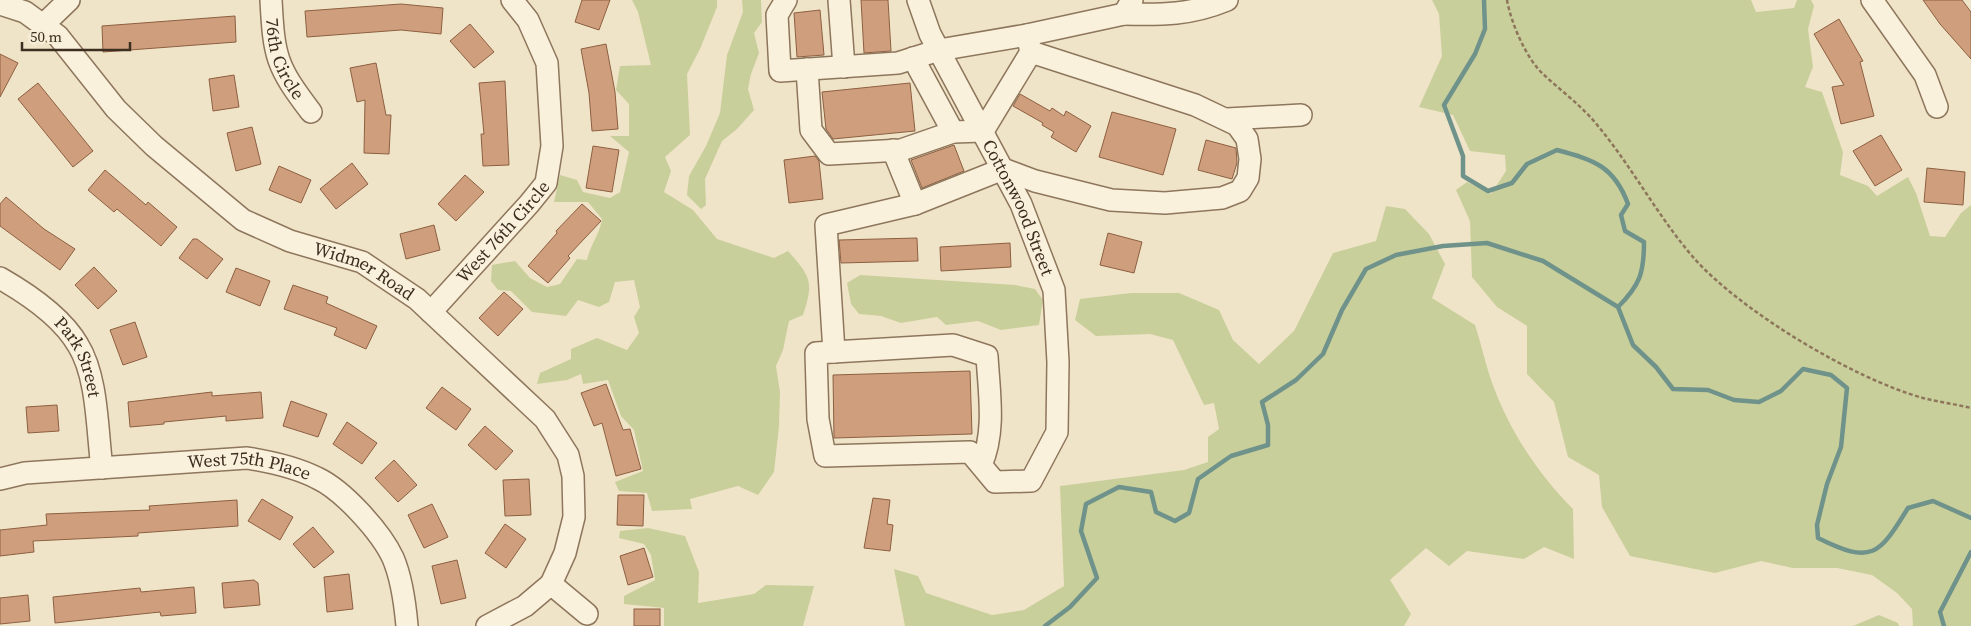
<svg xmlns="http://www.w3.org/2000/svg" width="1971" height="626" font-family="'Source Serif 4',serif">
<rect width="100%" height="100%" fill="#f0e4c8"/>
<g fill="#c9cf9b">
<path d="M632 0H717V7L700 49 687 74 690 135 665 157 671 171 664 192 693 210 717 239 774 258 788 251C811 277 814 282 803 315L789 321 783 350 776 366 780 392 779 426 774 472 758 495 738 486 690 499 692 509 652 511 647 493 619 491 615 482 643 471 634 430 621 416 608 380 583 384 581 374 567 380 537 384 540 373 571 359V349L597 338 627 350 639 333 634 317 640 307 634 280 615 282 609 302 599 307 578 300 566 316 532 312 511 291 498 290 491 281 492 265 515 261 530 278 547 287 560 284 577 259 587 260C590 245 600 234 602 219L588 202H554L560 175 577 180 583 192 610 198 620 192 629 152 610 136H629V104L616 90 620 66 651 65 638 12Z"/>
<path d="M742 0H761L762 22 754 33 759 53 751 74 748 89 754 110 737 129 722 141 705 179 706 205 701 209 687 195 689 176 706 146 720 113 727 55 743 12Z"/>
<path d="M1432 0H1751L1756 12 1794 8 1797 0H1811L1814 6 1808 29 1813 67 1805 87 1822 92 1843 152 1840 175 1868 186 1877 196 1908 177 1916 193 1930 236 1945 237 1961 213 1971 205V626H1913L1912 609 1897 593 1872 575 1837 568H1793L1761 561 1715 573 1630 556 1602 507 1599 475 1568 457 1554 402 1527 374V326L1497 307 1472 277 1470 221 1456 190 1467 182 1491 194 1506 171 1505 155 1470 151 1453 115 1419 107 1442 56 1439 14Z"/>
<path d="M1386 206 1405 209 1429 234 1445 264 1432 298 1475 325C1482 346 1486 367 1494 388 1511 433 1539 475 1573 509L1574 559 1544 547 1524 559 1467 551 1449 566 1426 548 1390 580 1411 614 1404 626H905L894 569 918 576 926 593 992 615 1024 610 1064 586 1060 486 1184 470 1208 462V437L1219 429 1214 403 1204 405 1173 340 1150 334 1096 336 1075 320 1080 299 1131 293H1179L1219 310 1233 340 1259 364 1294 331 1333 253 1376 241Z"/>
<path d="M860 275 1015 285 1035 289 1043 300 1039 325 1001 330 978 321 946 325 937 317 901 323 881 316 859 314 851 304 847 283Z"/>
<path d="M648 528 685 536 699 572 698 603 754 594 766 585 814 586 803 626H664V608L624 604V596L655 580 651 555 644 544 619 538 620 531Z"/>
<path d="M1879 615 1898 623 1899 626H1853Z"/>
</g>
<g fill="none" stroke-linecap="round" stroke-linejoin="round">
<g stroke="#6f938a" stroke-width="4.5">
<path d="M1484 0 1485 29 1475 54 1444 105 1463 156V176L1488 191 1512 183 1527 164 1557 150C1594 160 1614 166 1628 204L1621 215 1625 231 1644 242C1644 273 1640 285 1618 307L1633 345 1656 367 1673 389 1708 390 1734 400 1759 402 1781 391 1803 369 1831 375 1847 388 1841 447 1827 484 1817 525 1818 538C1872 565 1879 555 1908 508L1933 501 1971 518"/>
<path d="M1045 626 1070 607 1097 578 1081 531 1086 504 1119 487 1151 492 1156 512 1175 521 1189 513 1198 479 1231 456 1268 445V425L1262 402 1296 380 1323 354 1342 310 1366 269 1396 255 1443 246 1487 243 1543 261 1618 307"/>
<path d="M1944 626 1940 612 1971 552"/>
</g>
</g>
<g fill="#cf9f7d" stroke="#8d5f41">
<path d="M582 0H610L599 30 575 22Z"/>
<path d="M861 0H888L891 51 864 53Z"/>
<path d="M1923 0H1962L1971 12V59L1940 24Z"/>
<path d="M401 4 443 8 441 34 401 30 307 37 305 11Z"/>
<path d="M820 10 824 55 797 57 794 13Z"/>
<path d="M235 16 236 42 103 52 102 26Z"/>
<path d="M1839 19 1863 61 1860 62 1874 116 1841 124 1832 87 1844 85 1814 34Z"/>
<path d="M470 24 494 52 474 68 450 41Z"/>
<path d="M606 44 615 92 618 129 592 131 589 93 581 49Z"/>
<path d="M0 54 18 63 0 97Z"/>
<path d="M376 63 386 115H391L389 154 364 153 365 100 357 102 350 68Z"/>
<path d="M234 75 239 107 213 111 209 79Z"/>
<path d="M505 81 509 165 483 166 481 134H484L479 83Z"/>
<path d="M38 83 93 151 73 167 18 99Z"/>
<path d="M910 83 915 131 833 139 826 129 822 92Z"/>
<path d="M1020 94 1050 111 1052 108 1064 116 1066 111 1091 126 1076 152 1051 137 1054 132 1042 125 1043 123 1013 106Z"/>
<path d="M1112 112 1176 129 1163 175 1099 157Z"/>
<path d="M252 127 261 164 236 171 227 133Z"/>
<path d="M1881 135 1902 170 1875 186 1853 151Z"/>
<path d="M1206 140 1236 148 1237 163 1232 179 1198 170Z"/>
<path d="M954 145 964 171 922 188 911 160Z"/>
<path d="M593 146 619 150 612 192 586 188Z"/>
<path d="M815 156 819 161 823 199 789 203 784 160Z"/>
<path d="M352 163 368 184 336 209 320 189Z"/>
<path d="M279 166 311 180 301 203 269 190Z"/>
<path d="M1927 168 1965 172 1963 205 1924 202Z"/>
<path d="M105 170 146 205 148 202 177 227 161 246 117 209 114 212 88 190Z"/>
<path d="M465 175 484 192 456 221 438 204Z"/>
<path d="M6 197 44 229 75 249 60 270 0 226V204Z"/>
<path d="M582 204 601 221 568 256 570 258 548 283 528 266 557 233 556 231Z"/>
<path d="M434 225 440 250 406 259 400 234Z"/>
<path d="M1108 233 1142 242 1134 273 1100 265Z"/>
<path d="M917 238 918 261 841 263 839 240Z"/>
<path d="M193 239H197L223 259 207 279 179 258Z"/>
<path d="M1010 243 1011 267 941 271 940 247Z"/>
<path d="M94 267 117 291 98 309 75 285Z"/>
<path d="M236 268 270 281 260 306 226 292Z"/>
<path d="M293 285 328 297 326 303 377 326 366 349 334 335 337 328 284 309Z"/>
<path d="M504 292 523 309 498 336 479 318Z"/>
<path d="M135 322 147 357 123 365 110 330Z"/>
<path d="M970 371 972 434 834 438 833 375Z"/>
<path d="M606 384 623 430 630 429 641 469 616 476 602 423 594 426 581 393Z"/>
<path d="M442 387 471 409 456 430 426 408Z"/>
<path d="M212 392V396L261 392 263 418 226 421V416L164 422V424L130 427 128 402Z"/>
<path d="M291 401 327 414 318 437 283 426Z"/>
<path d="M57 405 59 431 28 433 26 407Z"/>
<path d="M347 422 377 443 362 464 333 444Z"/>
<path d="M485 426 513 451 496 470 468 445Z"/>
<path d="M394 460 417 485 398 502 375 478Z"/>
<path d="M529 479 531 515 505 516 503 480Z"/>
<path d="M618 495H644L643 526 617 525Z"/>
<path d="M873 498 890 500 887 524 893 525 890 551 864 548Z"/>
<path d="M262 499 293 517 280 540 248 521Z"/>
<path d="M237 500 238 526 138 533V536L33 541 34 552 0 556V530L47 525 46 514 150 510 149 506Z"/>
<path d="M432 504 448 537 424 548 408 515Z"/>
<path d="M505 524 526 539 506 568 485 553Z"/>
<path d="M313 527 334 552 314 568 293 544Z"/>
<path d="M644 548 653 577 628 585 620 556Z"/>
<path d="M457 560 466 598 441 604 432 566Z"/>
<path d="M349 574 353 609 327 612 324 577Z"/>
<path d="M254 580 258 583 260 605 224 608 222 583Z"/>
<path d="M194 587 196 613 161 616 160 612 55 623 53 597 140 588 141 592Z"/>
<path d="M28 595 30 621 0 624V598Z"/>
<rect x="634" y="609" width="26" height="17"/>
</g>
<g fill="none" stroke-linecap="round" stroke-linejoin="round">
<defs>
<g id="minor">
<path id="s1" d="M271 0C274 57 276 66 311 112"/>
<path d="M786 0 777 15 780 71 898 63 939 50 1027 35 1124 14"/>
<path d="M839 0 844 67"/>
<path id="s2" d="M918 0 930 34 1021 204 1054 290 1058 362 1057 432 1031 481 995 482 970 452 825 456 818 419 816 353 953 345 987 356C989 392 996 432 981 465"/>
<path d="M1132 0 1124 14C1162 15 1191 15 1227 0"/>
<path d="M1872 0 1925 75 1937 107"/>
<path id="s3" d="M0 4 25 12 58 36 116 109 154 146 243 220 290 241 362 262 417 299 545 419 568 455 573 476 574 517 565 553 551 584 525 606 487 626"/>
<path d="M43 25 69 0"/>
<path d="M913 58 953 132 983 131 1031 52"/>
<path d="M807 69 811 130 829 154 901 150 953 132"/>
<path d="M1227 119 1301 115"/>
<path d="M893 150 915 204 1003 169 1035 181 1111 200 1165 203 1222 198 1240 191 1248 178 1250 159 1247 139 1237 125 1195 105 1031 52 1027 35"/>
<path id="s4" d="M0 278C28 294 62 317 78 345 98 377 97 431 102 468"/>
<path id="s5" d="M431 312 529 204 546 183 552 146 547 63 528 20 512 0"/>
<path d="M834 352 826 225 915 204"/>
<path id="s6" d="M0 479 25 473 247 458C272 462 295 467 317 478 343 490 381 532 393 558 402 579 405 603 407 626"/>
<path d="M551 584 587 614"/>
</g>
</defs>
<use href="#minor" stroke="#8d765c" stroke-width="24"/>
<path stroke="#8d765c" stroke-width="2.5" stroke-dasharray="4 2.5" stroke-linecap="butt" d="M1507 0C1511 23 1526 58 1543 74 1559 89 1578 103 1593 120 1630 163 1656 214 1693 257 1740 311 1854 379 1923 398 1939 402 1955 404 1971 408"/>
<use href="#minor" stroke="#faf1dc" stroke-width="21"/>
</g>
<g text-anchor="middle" stroke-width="4" stroke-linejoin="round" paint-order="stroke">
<g font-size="18" fill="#3d2e20" stroke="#f7eed8">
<text dy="6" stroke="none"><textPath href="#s1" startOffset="61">76th Circle</textPath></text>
<text dy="6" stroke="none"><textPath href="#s2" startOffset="231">Cottonwood Street</textPath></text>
<text dy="6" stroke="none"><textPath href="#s5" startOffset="108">West 76th Circle</textPath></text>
<text dy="6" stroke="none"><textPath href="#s3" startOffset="461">Widmer Road</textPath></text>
<text dy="6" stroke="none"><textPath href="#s4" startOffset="115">Park Street</textPath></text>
<text dy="6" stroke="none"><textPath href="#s6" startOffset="251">West 75th Place</textPath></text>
</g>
</g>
<path d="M22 42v8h108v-8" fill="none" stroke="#3d2e20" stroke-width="2.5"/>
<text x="30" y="42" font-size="15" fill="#3d2e20" stroke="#f7eed8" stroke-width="4" paint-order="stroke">50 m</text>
</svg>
